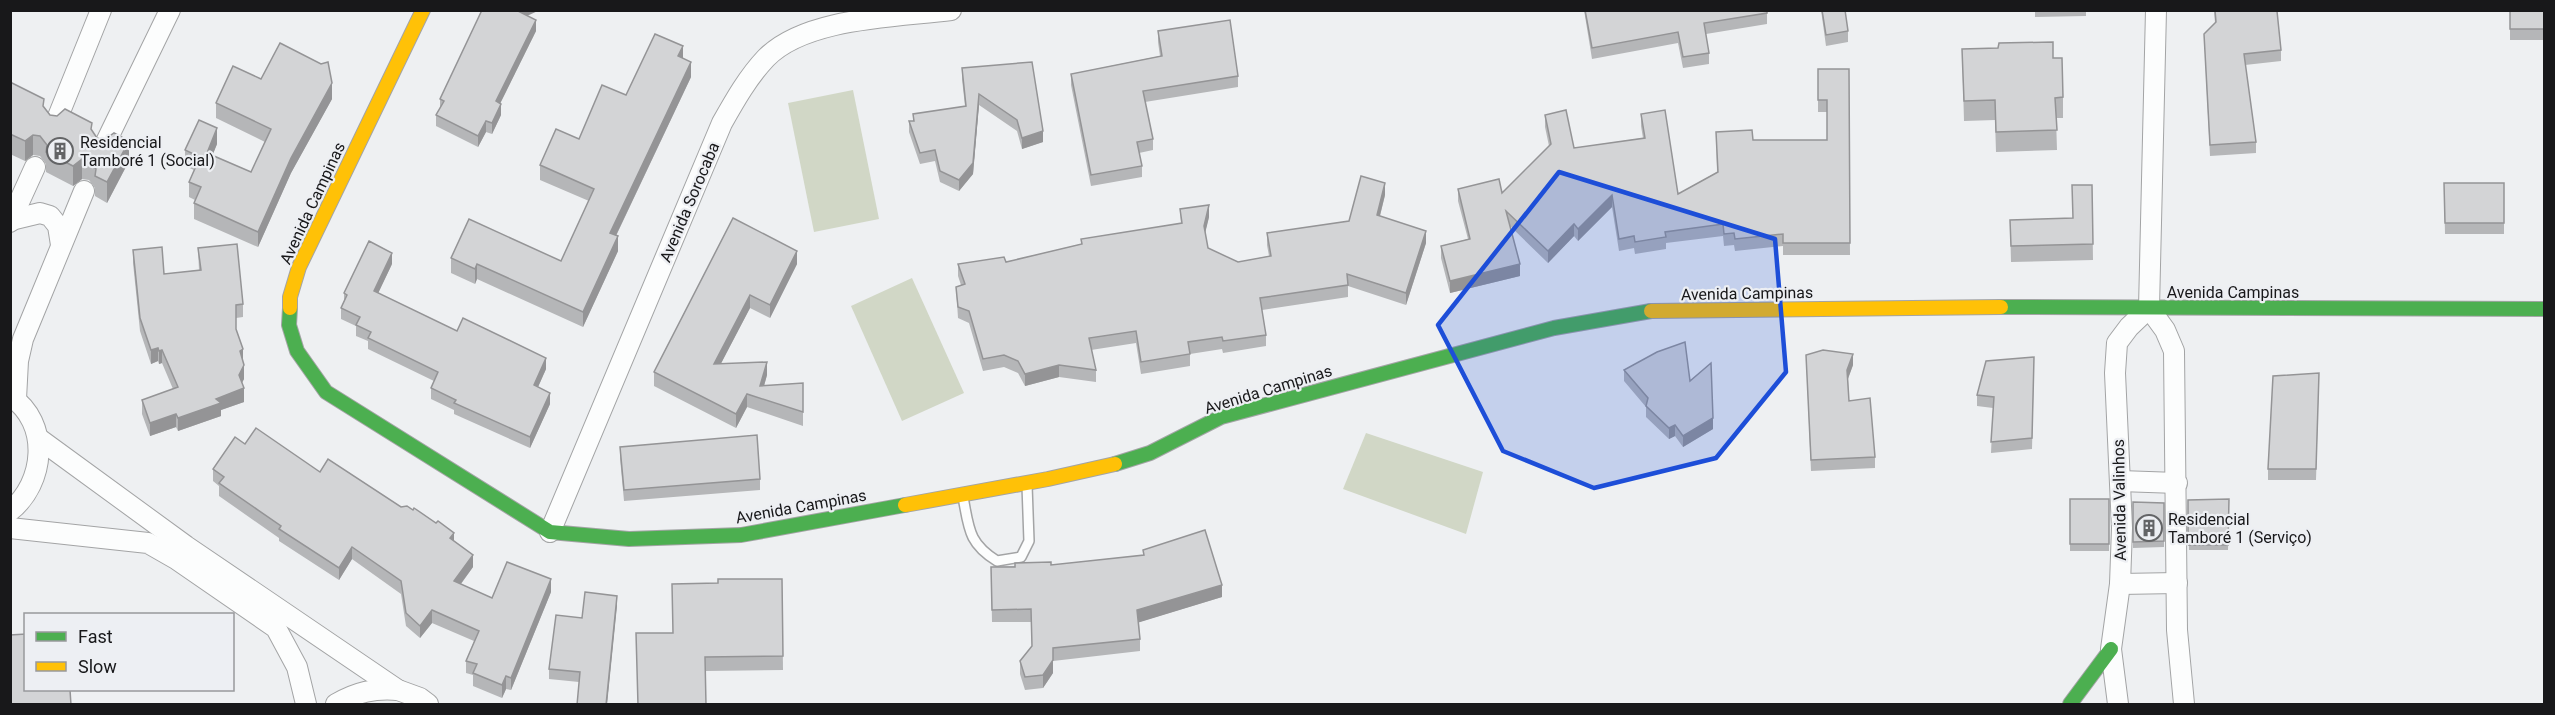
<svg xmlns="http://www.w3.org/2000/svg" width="2555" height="715" font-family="Roboto,sans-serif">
<rect width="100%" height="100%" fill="#eef0f2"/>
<g fill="#d1d7c6">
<path d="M853 90 879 219 814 232 788 103Z"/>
<path d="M912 278 964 393 902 421 851 306Z"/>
<path d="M1366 433 1483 472 1466 534 1343 489Z"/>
</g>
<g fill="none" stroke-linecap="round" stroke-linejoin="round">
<defs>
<path id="lane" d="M963 497C969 528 968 543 997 561L1021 557 1029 541 1027 485"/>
<g id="street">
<path d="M2156 10 2149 308 2165 330 2174 351 2177 630 2184 704"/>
<path d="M55 124 101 10"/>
<path d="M103 148 170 10"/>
<path d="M11 220 40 213 50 216 58 226 61 245"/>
<path d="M10 222 35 167"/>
<path d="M10 396C51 423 45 483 10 511"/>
<path d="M16 399 18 361 23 339 84 191"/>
<path d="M38 438 186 546 398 690 420 698 428 704"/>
<path d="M2120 481 2177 483"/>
<path d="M10 528 148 543 176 559 276 628 297 667 306 704"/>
<path d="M550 532 722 123C735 100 748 77 766 58 806 17 898 17 951 10"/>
<path d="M2120 584 2177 583"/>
<path d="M336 704C357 692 374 688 398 690"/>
<path d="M2118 704 2111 649 2120 584 2122 528 2115 373 2117 343 2129 327 2149 308"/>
</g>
<g id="fast">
<path d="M2001 307 2544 309"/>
<path d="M290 308 289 325 297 351 326 392 550 532 629 539 741 535 905 505"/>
<path d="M1115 464 1150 453 1221 417 1554 328 1651 311"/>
<path d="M2070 704 2111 649"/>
</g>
<g id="slow">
<path d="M290 308V297L299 267 423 10"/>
<path d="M1651 311 2001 307"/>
<path d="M905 505 1048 479 1115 464"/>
</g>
</defs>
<use href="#lane" stroke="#a3a4a5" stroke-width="12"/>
<use href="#street" stroke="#a3a4a5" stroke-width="22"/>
<use href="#fast" stroke="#a3a4a5" stroke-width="16"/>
<use href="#slow" stroke="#a3a4a5" stroke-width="16"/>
<use href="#lane" stroke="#fcfdfd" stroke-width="9"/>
<use href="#street" stroke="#fcfdfd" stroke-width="20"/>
<use href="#fast" stroke="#4caf50" stroke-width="14"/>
<use href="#slow" stroke="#ffc107" stroke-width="14"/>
</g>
<g fill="#b5b6b8">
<path d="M1584 10H1767V24L1706 34 1709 53V64L1683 68 1678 43 1592 59Z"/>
<path d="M1821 10H1866L1845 11 1848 31V42L1826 46Z"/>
<path d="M2035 10H2086V16L2035 17Z"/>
<path d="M2214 10H2274L2281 50V61L2245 65 2256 142V153L2210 156 2204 34 2215 23Z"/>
<rect x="2510" y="10" width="34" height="30"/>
<path d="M528 16 536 31 500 103 501 115 492 134 486 132 478 147 436 126V115L440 109V99Z"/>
<path d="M1158 31 1238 76V87L1145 102 1153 139V150L1139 153 1142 166V177L1091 186 1071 85V74L1160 56 1158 42Z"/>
<path d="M1962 49 2053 58 2063 97V118H2056L2057 150 1996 152 1995 120 1964 121Z"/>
<path d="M683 58 691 77 616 236 618 251 583 327 477 279 475 284 451 273V258L561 261 589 201 540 180V165L579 139 626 95Z"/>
<path d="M962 68 1043 142 1022 149 1017 131 979 105 973 174 959 191 940 182 935 161 920 164 909 132V121H913V114L965 106 962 79Z"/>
<path d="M1818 69H1849L1850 255H1783V246L1735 251 1734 245 1724 246 1723 236 1666 243V249L1635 254 1634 248 1619 251 1612 207 1578 241 1574 236 1548 263 1510 226 1520 276 1450 293 1441 258V246L1468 239 1458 201V189L1502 193 1549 146 1545 127V115L1574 148 1643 138 1641 126V114L1678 194 1717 172 1716 132 1753 140H1827V112H1818Z"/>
<path d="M261 79 332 99 291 173 258 247 194 219V203L195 200 189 197V182L194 170 185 166V150L217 144 212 156 251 172 265 142 216 118V103Z"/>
<path d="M10 82 44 107 50 115 97 138 129 161 107 203 95 196V188L89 180 82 179 73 186 46 172V164L40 156 33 155 25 161 10 154Z"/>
<path d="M2444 183H2504V234H2445Z"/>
<path d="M2092 185 2093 260 2011 262 2010 220 2073 218Z"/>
<path d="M1385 195 1380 216 1426 243 1406 305 1348 286V297L1262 310 1266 335V346L1223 353 1222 349 1190 354V366L1141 374 1136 343 1091 350 1096 370V382L1059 377 1025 386 1018 373 1004 367 983 371 969 323 958 318 956 287 961 285 958 276V264L1006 262 1081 244V239L1181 224 1180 209 1209 217 1205 232 1208 248 1238 262 1269 256 1267 245V233L1349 221Z"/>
<path d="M733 218 797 264 770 318 750 308 721 363 767 375 764 386 803 383V426L747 407 736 428 654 386V372Z"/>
<path d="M198 248 243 304V317L236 318V330L243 361 244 379 242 383 244 402 221 410V416L178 431 176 427 150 436 142 414V400L173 389 162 363 159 364 158 361 151 364 140 331 133 263V250L164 274 199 270Z"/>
<path d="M392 264 378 293 457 331 546 369 538 387 550 404 530 448 454 414V410L431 399V388L434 381 368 349V341L356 336V326L341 319V308L344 301V293Z"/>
<path d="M1806 355 1853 365 1848 379 1849 401 1875 457V468L1811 471Z"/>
<path d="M2034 368 2032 449 1991 453 1993 408 1977 406V395Z"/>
<path d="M1624 370 1690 381 1713 429 1683 447 1675 436 1669 439 1646 417V407L1624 381Z"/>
<path d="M2319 373 2316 480H2268V469Z"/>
<path d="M245 444 320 472 454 541 473 567 461 584 492 598 551 592 511 690 506 689 502 698 473 686V675L466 673V661L474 641 432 623 420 638 406 626 401 594 352 559 339 580 279 541V538L219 496V486L213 481V469Z"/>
<path d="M620 447 760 479V490L624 501 620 458Z"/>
<rect x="2070" y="499" width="39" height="52"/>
<path d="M2229 499 2228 550H2189L2188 500Z"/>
<path d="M2133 502 2164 503V547L2133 548Z"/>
<path d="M1143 550 1222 597 1139 622 1140 639V651L1053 661V673L1043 688 1025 690 1020 674V661L1032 647 1031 622H992L991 567 1051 565 1143 555Z"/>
<path d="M782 579 783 670 705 671 673 633 718 583Z"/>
<path d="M617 606 579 682 549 679V669L582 618Z"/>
</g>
<g fill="#949496">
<path d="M516 10H540L516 21Z"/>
<path d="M536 20V31L496 112V101Z"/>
<path d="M683 46V61L678 56Z"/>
<path d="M691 62V77L610 248V233Z"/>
<path d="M332 83V99L291 173 258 247V232L291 158Z"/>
<path d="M979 94V105L973 174 959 191V180Z"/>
<path d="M501 104V115L492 134V123Z"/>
<path d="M486 121V132L478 147V136Z"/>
<path d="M217 128V144L207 169V153Z"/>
<path d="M1043 131V142L1022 149V138Z"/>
<path d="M33 135V155L25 161V141Z"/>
<path d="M129 141V161L107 203V182Z"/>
<path d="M82 159V179L73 186V166Z"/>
<path d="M1385 183V195L1377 227V215Z"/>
<path d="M1612 195V207L1578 241V229Z"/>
<path d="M1209 205V217L1204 238V226Z"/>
<path d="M1574 224V236L1548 263V251Z"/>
<path d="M1426 231V243L1406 305V293Z"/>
<path d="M618 236V251L583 327V312Z"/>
<path d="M797 251V264L770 318V305Z"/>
<path d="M392 253V264L374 302V291Z"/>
<path d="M477 264V279L475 284V269Z"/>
<path d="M1520 264V276L1450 293V281Z"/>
<path d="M750 295V308L714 377V364Z"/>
<path d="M158 348V361L151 364V350Z"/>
<path d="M243 349V362L240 351Z"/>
<path d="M162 350V363L159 364V351Z"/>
<path d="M1853 354V365L1847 381V370Z"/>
<path d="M546 358V369L534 396V385Z"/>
<path d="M767 362V375L760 400V386Z"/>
<path d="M244 365V379L239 388V375Z"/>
<path d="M1059 365V377L1025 386V374Z"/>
<path d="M244 388V402L221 410V416L178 431V418L216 399Z"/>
<path d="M550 393V404L530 448V437Z"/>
<path d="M747 394V407L736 428V414Z"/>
<path d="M176 414V427L150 436V423Z"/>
<path d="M1713 418V429L1683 447V436Z"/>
<path d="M1675 425V436L1669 439V428Z"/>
<path d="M454 533V545L450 538Z"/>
<path d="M352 547V559L339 580V568Z"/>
<path d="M473 555V567L454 593V581Z"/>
<path d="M551 579V592L511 690V678Z"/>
<path d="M1222 585V597L1137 623V610Z"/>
<path d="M617 596V606L607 705H606Z"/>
<path d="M432 610V623L420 638V626Z"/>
<path d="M1053 660V673L1043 688V675Z"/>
<path d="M506 676V689L502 698V685Z"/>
</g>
<g fill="#d3d4d6" stroke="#949496" stroke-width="1.5">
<path d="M482 10H516L536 20 496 101 501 104 492 123 486 121 478 136 436 115 444 101 440 99Z"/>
<path d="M1585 10H1767V13L1704 23 1709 53 1683 57 1678 32 1592 48Z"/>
<path d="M1822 10H1845L1848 31 1826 35Z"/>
<path d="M2215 10H2274L2277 11 2281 50 2244 54 2256 142 2210 145 2204 34 2216 22Z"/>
<rect x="2510" y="10" width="34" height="19"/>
<path d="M1230 20 1238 76 1143 91 1153 139 1137 142 1142 166 1091 175 1071 74 1162 56 1158 31Z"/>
<path d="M655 34 683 46 678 56 691 62 610 233 618 236 583 312 477 264 475 269 451 258 469 219 561 261 594 189 540 165 556 129 579 139 602 85 626 95Z"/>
<path d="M2053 42V58H2062L2063 97 2055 98 2057 130 1996 132 1995 100 1964 101 1962 49 1998 48 1999 43Z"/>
<path d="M280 43 321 64 328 62 332 83 291 158 258 232 194 203 201 187 189 182 200 157 185 150 199 120 217 128 207 153 251 172 271 129 216 103 233 66 261 79Z"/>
<path d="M1032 62 1043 131 1022 138 1017 120 979 94 973 163 959 180 940 171 935 150 920 153 909 121H914L913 114 966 106 962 68Z"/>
<path d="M1818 69H1849L1850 243H1783V234L1735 239 1734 233 1724 234 1723 224 1665 232 1666 237 1635 242 1634 236 1619 239 1612 195 1578 229 1574 224 1548 251 1506 211 1520 264 1450 281 1441 246 1470 239 1458 189 1499 179 1502 193 1551 144 1545 115 1566 110 1574 148 1645 138 1641 114 1665 110 1678 194 1718 172 1716 132 1752 130 1753 140H1827V100H1818Z"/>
<path d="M10 82 44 99 43 106 50 115 57 116 65 109 92 123 91 129 97 138 104 140 114 133 129 141 107 182 95 176 96 169 89 160 82 159 73 166 46 152 47 145 40 136 33 135 25 141 10 134Z"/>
<path d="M1361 176 1385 183 1377 215 1426 231 1406 293 1347 274 1348 285 1260 298 1266 335 1223 341 1222 337 1188 342 1190 354 1141 362 1136 331 1089 338 1096 370 1059 365 1025 374 1018 361 1004 355 983 359 969 311 958 307 956 287 965 284 958 264 1004 257 1006 262 1082 244 1081 239 1182 223 1180 209 1209 205 1204 226 1208 248 1238 262 1271 256 1267 233 1349 221Z"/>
<path d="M2444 183H2504V223H2445Z"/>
<path d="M2072 185H2092L2093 244 2011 246 2010 220 2073 218Z"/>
<path d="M733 218 797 251 770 305 750 295 714 364 767 362 760 386 803 383V412L747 394 736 414 654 372Z"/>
<path d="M369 241 392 253 374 291 457 331 463 318 546 358 534 385 550 393 530 437 454 403 456 400 431 388 438 372 368 338 371 332 356 325 360 317 341 308 347 295 344 293Z"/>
<path d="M237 244 243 304 236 305V329L243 349 240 351 244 365 239 375 244 388 216 399 221 403 178 418 176 414 150 423 142 400 178 387 162 350 159 351 158 348 151 350 140 318 133 250 162 247 164 274 201 270 198 248Z"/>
<path d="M1685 342 1690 381 1711 363 1713 418 1683 436 1675 425 1669 428 1646 406 1648 398 1624 370 1657 352Z"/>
<path d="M1823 350 1853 354 1847 370 1849 401 1870 398 1875 457 1811 460 1806 355Z"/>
<path d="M2034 357 2032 438 1991 442 1994 397 1977 395 1986 361Z"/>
<path d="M2319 373 2316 469H2268L2273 376Z"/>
<path d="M256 428 320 472 328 459 401 507 407 506 413 510 414 508 436 523 438 521 454 533 450 538 473 555 454 581 492 598 507 562 551 579 511 678 506 676 502 685 473 673 477 664 466 661 479 631 432 610 420 626 406 613 401 581 352 547 339 568 279 529 281 526 219 483 224 477 213 469 235 437 245 444Z"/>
<path d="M757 435 760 479 624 490 620 447Z"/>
<rect x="2070" y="499" width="39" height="45"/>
<path d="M2229 499 2228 545H2189L2192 540 2188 541V500Z"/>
<path d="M2133 502 2164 503V541L2133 542Z"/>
<path d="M1205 530 1222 585 1137 610 1140 639 1053 648V660L1043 675 1025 677 1020 661 1032 646 1031 609 992 610 991 567H1015V563L1051 562V565L1144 555 1143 550Z"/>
<path d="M718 579H782L783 656 705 657 706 705H638L636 633H673L672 584 718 583Z"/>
<path d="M585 592 617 596 606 705H577L580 672 549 669 556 615 582 618Z"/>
<path d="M26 634V690H70L71 705H10V635Z"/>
</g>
<path fill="#1d4ed8" fill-opacity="0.2" stroke="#1d4ed8" stroke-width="4.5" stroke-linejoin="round" d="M1559 172 1775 239 1786 372 1716 458 1594 488 1503 451 1438 325Z"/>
<defs>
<symbol id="building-ring" viewBox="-11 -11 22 22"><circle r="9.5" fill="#edeff3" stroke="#636466" stroke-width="1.5"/><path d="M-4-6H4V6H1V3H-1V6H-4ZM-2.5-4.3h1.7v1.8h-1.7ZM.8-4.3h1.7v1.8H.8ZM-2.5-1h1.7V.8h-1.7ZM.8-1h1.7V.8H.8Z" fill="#636466"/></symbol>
</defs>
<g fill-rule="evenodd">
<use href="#building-ring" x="45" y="136" width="30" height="30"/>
<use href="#building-ring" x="2134" y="513" width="30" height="30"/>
</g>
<g text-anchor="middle" stroke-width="4.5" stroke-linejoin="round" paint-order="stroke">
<g font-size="16" fill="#18181a" stroke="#edeff3" text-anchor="start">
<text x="80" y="148">Residencial<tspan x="80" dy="18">Tamboré 1 (Social)</tspan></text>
<text x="2168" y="525">Residencial<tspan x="2168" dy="18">Tamboré 1 (Serviço)</tspan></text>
</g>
<g font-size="16" fill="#18181a" stroke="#edeff3">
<text transform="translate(689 202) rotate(-67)" y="6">Avenida Sorocaba</text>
<text transform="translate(312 203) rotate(-65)" y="6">Avenida Campinas</text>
<text x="2233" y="298">Avenida Campinas</text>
<text transform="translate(1747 293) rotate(-1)" y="6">Avenida Campinas</text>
<text transform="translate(1268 389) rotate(-17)" y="6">Avenida Campinas</text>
<text transform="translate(2119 500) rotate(-91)" y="6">Avenida Valinhos</text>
<text transform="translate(801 506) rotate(-10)" y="6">Avenida Campinas</text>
</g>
</g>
<rect width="2555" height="715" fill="none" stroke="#18181a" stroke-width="24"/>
<rect x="24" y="613" width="210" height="78" fill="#edeff3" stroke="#98999c" stroke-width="1.5"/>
<rect x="36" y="632" width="30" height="9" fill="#4caf50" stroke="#98999c" stroke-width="1.5"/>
<text x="78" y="643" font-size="18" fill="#18181a">Fast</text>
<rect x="36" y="662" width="30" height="9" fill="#ffc107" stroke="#98999c" stroke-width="1.5"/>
<text x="78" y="673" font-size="18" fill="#18181a">Slow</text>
</svg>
